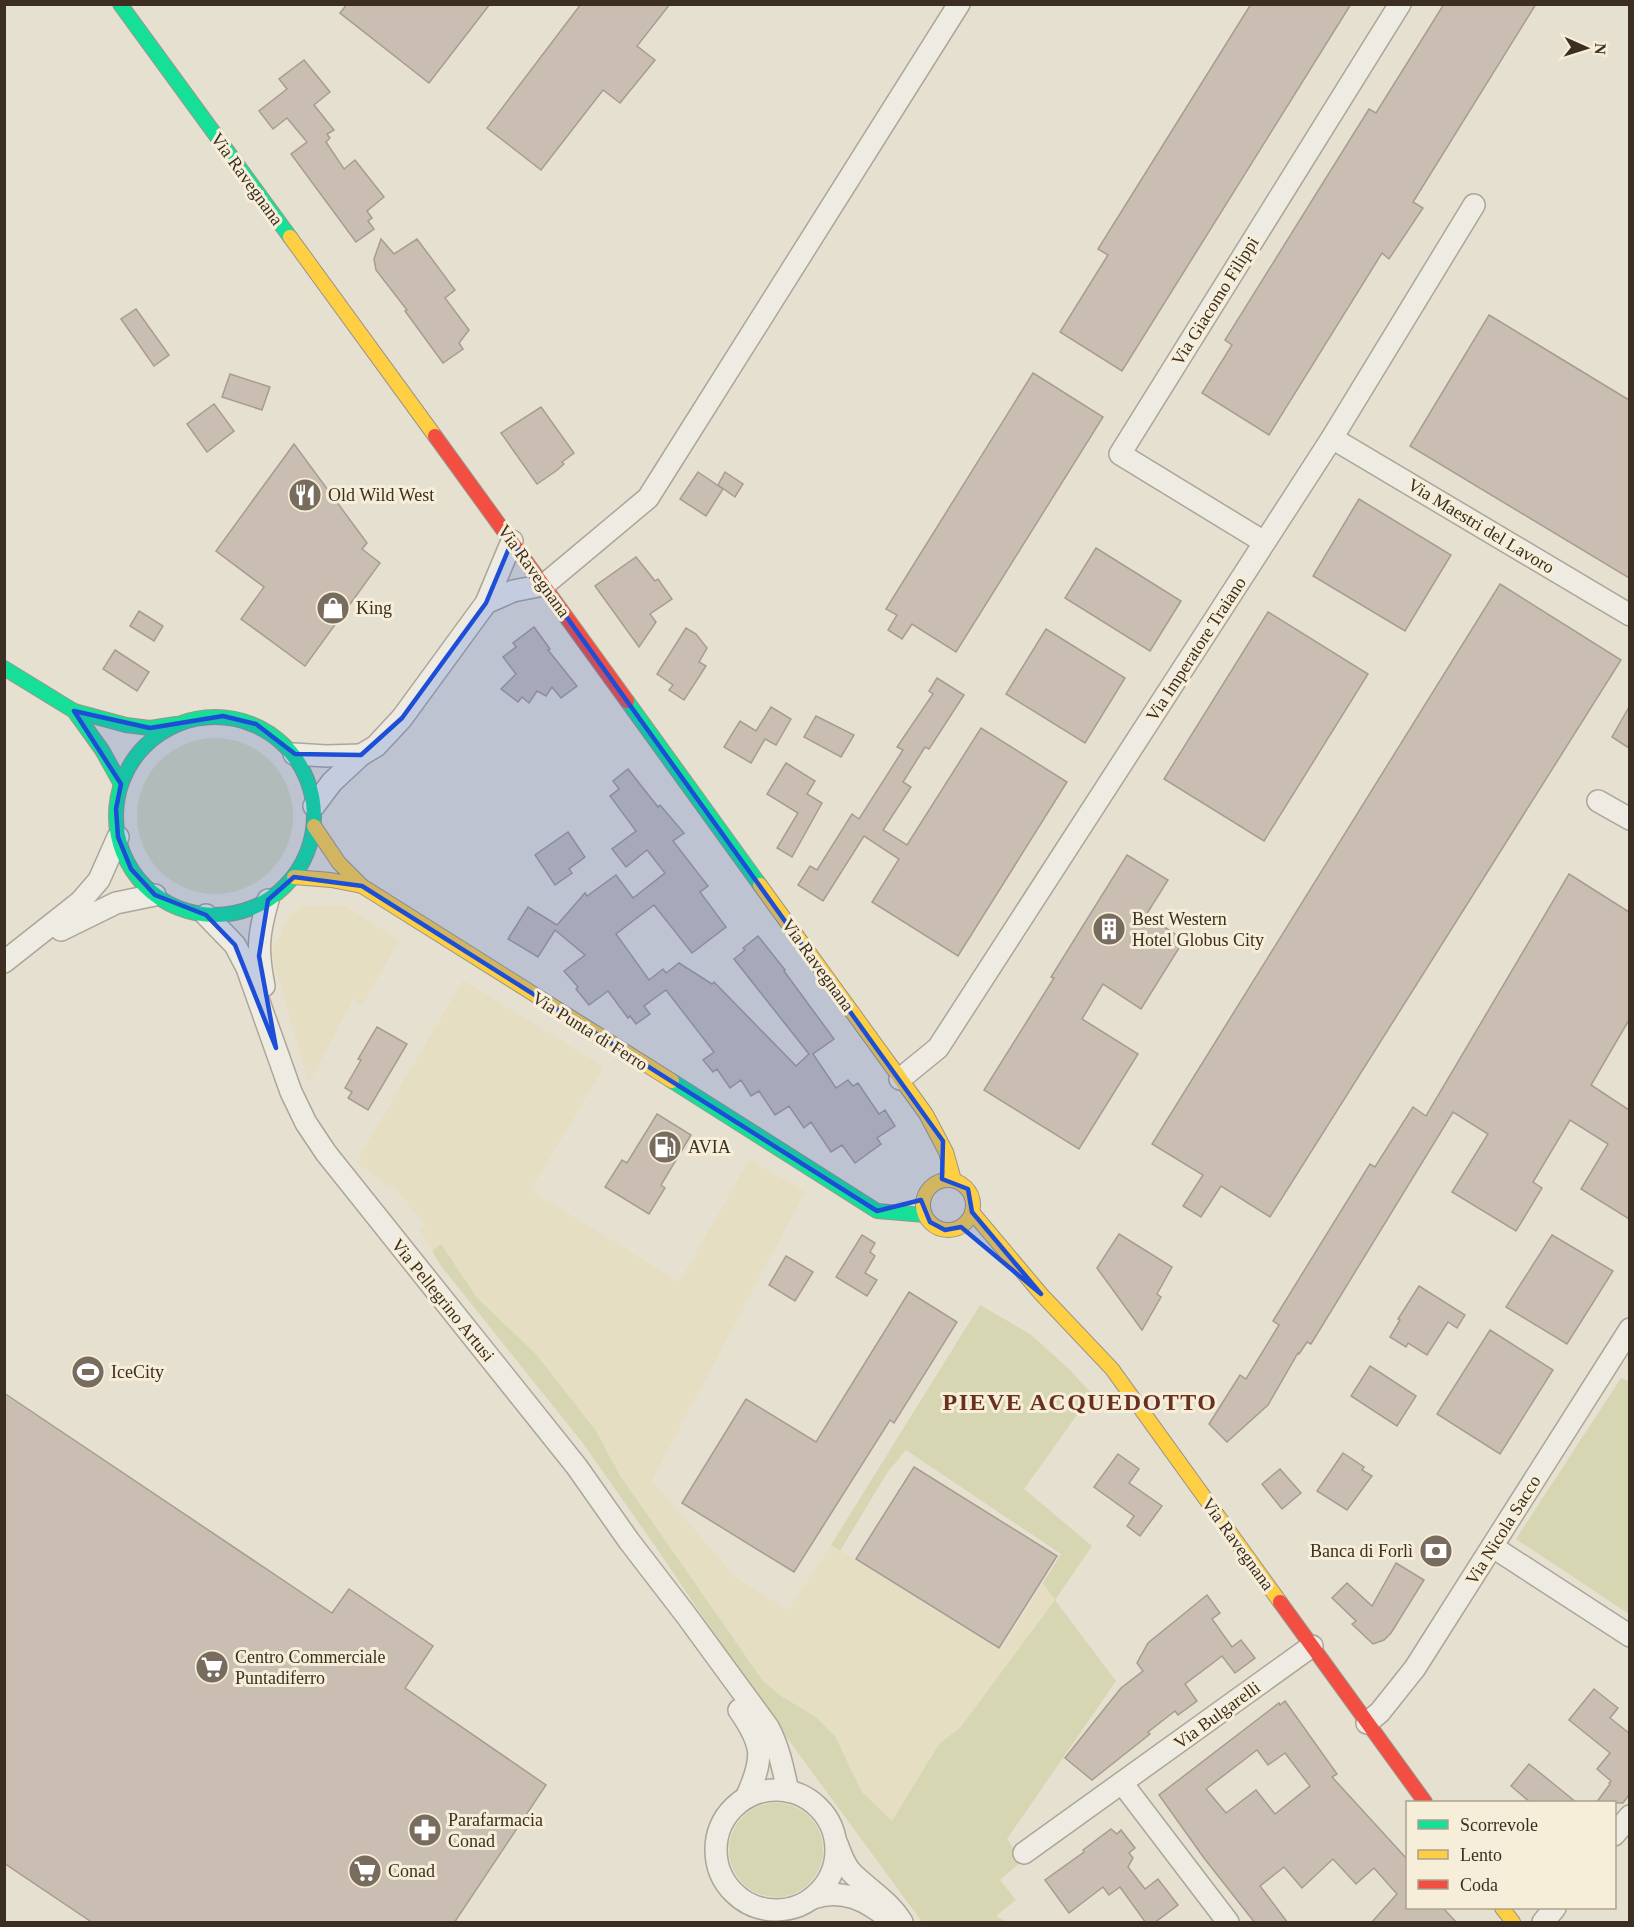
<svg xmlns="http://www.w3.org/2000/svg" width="1634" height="1927" font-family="Georgia,serif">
<rect width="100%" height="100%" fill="#e6e0d1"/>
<g fill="#e5dec2">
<path d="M343 905 399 940 362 1006 353 999 309 1083 271 954 289 917 302 907Z"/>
<path d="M463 980 604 1067 531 1190 679 1282 750 1159 805 1192 652 1480 735 1577 788 1610 831 1545 1001 1651 1043 1583 1055 1600 960 1728 939 1744 892 1821 862 1792 835 1735 816 1717 781 1696 763 1681 619 1474 596 1431 536 1354 477 1298 441 1244 432 1251 419 1229 425 1225 393 1185 390 1188 356 1162Z"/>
</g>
<g fill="#d6d6b3">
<circle cx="215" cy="816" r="78"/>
<path d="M441 1244 477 1298 536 1354 596 1431 619 1474 763 1681 781 1696 816 1717 835 1736 862 1792 892 1821 939 1744 960 1728 1055 1600 1043 1583 1061 1554 906 1450 887 1473 840 1551 831 1545 980 1305 1030 1334 1069 1369 1092 1394 1024 1489 1092 1546 1055 1600 1116 1681 1007 1839 1022 1861 1000 1880 1016 1900 996 1916 1007 1922H922L752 1690 660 1553 582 1442 441 1266 432 1251Z"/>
<path d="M1621 1378 1630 1382 1629 1614 1516 1539Z"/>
<circle cx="776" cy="1850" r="47"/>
</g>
<g fill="#cabeb2" stroke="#a79c90" stroke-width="1.5" fill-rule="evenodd">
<path d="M347 4H490L429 83 340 13Z"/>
<path d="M581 4H670L637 46 655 60 620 103 603 90 541 170 487 128Z"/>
<path d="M1251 4H1351L1122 371 1060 332 1108 255 1098 249Z"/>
<path d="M1444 4H1536L1413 202 1423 208 1389 259 1382 253 1269 435 1202 393 1232 345 1225 340 1369 109 1376 113Z"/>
<path d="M304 60 330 92 314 105 334 130 327 134 330 138 326 142 344 169 355 160 384 197 367 211 372 218 368 221 374 229 356 242 291 154 307 142 287 118 273 129 259 111 287 89 279 79Z"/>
<path d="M381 239 394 254 417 239 455 290 445 298 469 330 459 343 463 349 443 363 405 311 407 310 376 270 374 259Z"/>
<path d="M136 309 169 355 154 366 121 319Z"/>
<path d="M1489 315 1629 400V578L1410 446Z"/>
<path d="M1033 373 1103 417 956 652 912 624 902 639 888 630 897 615 886 609Z"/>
<path d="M230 374 270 387 262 410 222 397Z"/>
<path d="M214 404 234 431 207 452 187 424Z"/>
<path d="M541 407 574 453 562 462 564 464 556 471 537 484 501 433Z"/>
<path d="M294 444 367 543 362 549 380 563 305 666 241 619 264 587 216 551Z"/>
<path d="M698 472 723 489 706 516 680 499Z"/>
<path d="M725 472 743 484 735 497 718 485Z"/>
<path d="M1359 499 1451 555 1405 631 1313 576Z"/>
<path d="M1096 548 1181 601 1150 651 1065 598Z"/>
<path d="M636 557 655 581 658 579 672 599 650 614 656 622 639 647 595 586Z"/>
<path d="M1500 584 1621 660 1270 1217 1221 1186 1201 1217 1183 1206 1203 1175 1152 1144Z"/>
<path d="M139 611 163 626 154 641 130 626Z"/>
<path d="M1268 612 1368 674 1264 841 1164 779Z"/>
<path d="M534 627 550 649 548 650 577 686 561 698 552 687 546 696 537 691 529 703 522 697 518 702 501 689 516 674 503 657 516 647 513 643Z"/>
<path d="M686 628 696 634 707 648 699 662 706 666 684 700 669 690 673 685 657 674Z"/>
<path d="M1046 629 1125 678 1085 743 1006 694Z"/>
<path d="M115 650 149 672 137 691 103 669Z"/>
<path d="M937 678 964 695 929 749 925 747 903 782 911 787 883 830 907 845 981 728 1067 782 958 956 872 902 899 859 864 836 823 901 798 885 810 866 817 870 852 814 859 819 903 750 897 747 933 694 929 691Z"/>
<path d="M771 707 791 719 776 745 765 739 751 763 724 747 740 721 756 731Z"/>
<path d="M1629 707V748L1612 737Z"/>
<path d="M816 716 854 735 841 757 804 737Z"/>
<path d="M786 763 815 781 807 794 822 803 792 857 777 848 798 813 767 794Z"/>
<path d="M628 769 658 807 660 805 684 833 673 841 708 886 700 892 726 927 692 953 654 905 616 934 649 980 663 969 666 973 679 963 712 984 714 982 796 1066 809 1054 734 959 745 950 743 948 758 936 785 970 784 971 834 1039 813 1054 836 1088 848 1080 853 1086 858 1083 879 1114 885 1110 895 1126 877 1138 881 1144 855 1163 842 1145 831 1152 811 1122 804 1128 789 1106 775 1115 759 1091 751 1096 741 1080 730 1088 717 1069 713 1072 703 1060 714 1052 666 990 644 1006 650 1014 636 1024 630 1016 628 1018 608 991 589 1005 576 989 578 987 564 971 585 955 555 930 538 957 508 939 528 907 557 925 585 893 587 896 616 875 633 898 665 873 647 850 626 867 612 849 636 831 610 796 619 789 613 781Z"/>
<path d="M568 832 585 857 569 869 572 873 555 885 535 855Z"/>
<path d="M1127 855 1168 880 1146 915 1184 940 1141 1009 1103 984 1082 1019 1138 1054 1079 1149 984 1090 1054 978 1051 977Z"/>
<path d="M1569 874 1629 912V1020L1591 1085 1629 1110V1219L1581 1189 1608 1144 1570 1120 1533 1182 1542 1188 1516 1231 1452 1192 1488 1134 1453 1112 1311 1344 1307 1342 1299 1354 1298 1353 1268 1405 1227 1442 1209 1424 1240 1375 1246 1379 1279 1325 1273 1321 1370 1164 1375 1167 1413 1107 1426 1116Z"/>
<path d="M377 1027 407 1044 368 1110 348 1098 352 1092 345 1088 361 1060 358 1059Z"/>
<path d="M657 1114 691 1135 661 1185 665 1188 649 1214 605 1187 622 1160 627 1163Z"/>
<path d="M1119 1234 1172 1267 1157 1294 1161 1297 1142 1330 1097 1268Z"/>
<path d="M862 1235 875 1243 870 1252 875 1256 865 1273 877 1280 867 1296 836 1277Z"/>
<path d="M1552 1235 1613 1271 1567 1344 1506 1307Z"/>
<path d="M786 1256 813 1272 795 1301 769 1285Z"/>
<path d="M1419 1286 1465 1315 1457 1328 1448 1322 1427 1355 1408 1343 1406 1347 1390 1337 1400 1320 1398 1319Z"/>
<path d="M909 1292 957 1322 894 1423 890 1420 794 1572 682 1503 746 1399 816 1442Z"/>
<path d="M1490 1330 1553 1370 1500 1454 1437 1414Z"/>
<path d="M1370 1366 1416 1396 1397 1426 1351 1396Z"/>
<path d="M4 1393 332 1613 349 1589 433 1646 405 1688 546 1785 454 1923H93L4 1863Z"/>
<path d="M1343 1453 1364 1467 1362 1470 1372 1476 1347 1510 1317 1491Z"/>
<path d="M1118 1454 1139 1469 1129 1483 1162 1506 1140 1536 1127 1526 1134 1516 1094 1487Z"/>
<path d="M914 1467 1057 1556 999 1648 856 1559Z"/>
<path d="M1280 1469 1301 1493 1282 1509 1262 1484Z"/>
<path d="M1396 1563 1424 1580 1391 1633 1384 1640 1373 1644 1352 1624 1356 1621 1332 1598 1347 1583 1372 1606Z"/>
<path d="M1207 1595 1220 1613 1212 1619 1232 1647 1241 1640 1255 1658 1235 1673 1222 1656 1209 1666 1185 1684 1197 1701 1178 1715 1175 1711 1148 1732 1150 1734 1092 1780 1065 1758 1121 1688 1143 1671 1137 1663 1148 1643Z"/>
<path d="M1594 1689 1618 1708 1610 1718 1629 1733V1795L1623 1803H1596L1610 1784 1609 1783 1611 1781 1597 1769 1610 1753 1569 1720Z"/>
<path d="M1285 1701 1337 1774 1332 1777 1407 1859V1908H1443L1457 1923H1371L1397 1894 1374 1868 1356 1884 1333 1859 1302 1888 1284 1867 1260 1886 1288 1923H1255L1204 1858 1159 1795 1279 1703 1280 1705ZM1257 1750 1268 1765 1285 1753 1310 1786 1275 1814 1256 1790 1226 1813 1206 1789Z"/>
<path d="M1529 1764 1555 1785 1577 1803H1531L1511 1786Z"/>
<path d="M1111 1829 1117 1834 1121 1830 1135 1848 1129 1853 1133 1858 1128 1867 1145 1889 1158 1879 1178 1905 1154 1923H1146L1120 1887 1109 1895 1103 1887 1069 1913 1045 1880 1084 1852 1083 1850Z"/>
</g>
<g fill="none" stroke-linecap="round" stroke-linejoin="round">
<defs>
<g id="street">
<path d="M1332 438 1630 615"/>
<path d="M1264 542 1120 454 1400 4"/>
<path d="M486 603 513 591 544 585 648 498 959 4"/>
<path d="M294 754 326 756 361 755"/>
<path d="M1598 801 1630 819"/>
<path d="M314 806 332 782 361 755 376 746 402 718 486 603 512 541"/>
<path d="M206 915 235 945 247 968 291 1092 306 1123 326 1153 577 1467 629 1541 686 1615 768 1727C779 1747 783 1769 788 1791"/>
<path d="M61 930 116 903 155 895"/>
<path d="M4 962 80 902 99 880 118 837"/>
<path d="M264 986C257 950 258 935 268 900"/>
<path d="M900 1079 938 1048 1332 438 1474 205"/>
<path d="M1493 1547 1630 1636"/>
<path d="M739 1710C764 1746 764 1758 746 1798"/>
<path d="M1367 1723 1380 1712 1415 1668 1630 1329"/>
<path d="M1122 1783 1228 1922"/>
<circle cx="776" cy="1850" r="60"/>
<path d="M1614 1835 1630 1816"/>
<path d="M837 1844C841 1854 844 1865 852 1873 869 1890 889 1901 902 1922"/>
<path d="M1024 1853 1312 1646"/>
<path d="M813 1898C842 1888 866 1900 889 1919"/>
<path d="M1543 1922 1555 1908"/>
</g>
<g id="fast">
<path d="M120 4 290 237"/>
<path d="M4 668 74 711 102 750 121 784"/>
<path d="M627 701 760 885"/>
<path d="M74 711 126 725 150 728 176 724"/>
<circle cx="215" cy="816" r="99"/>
<path d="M672 1081 877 1211 925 1215"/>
</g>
<g id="slow">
<path d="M290 237 435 436"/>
<path d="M314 826 339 863 362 886"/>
<path d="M294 877 331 880 362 886 672 1081"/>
<path d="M760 885 926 1114 946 1152 954 1180"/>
<circle cx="948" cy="1205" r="25"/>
<path d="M972 1212 1041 1294 1112 1369 1280 1602"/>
<path d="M1502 1908 1513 1922"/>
</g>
<g id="jam">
<path d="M435 436 627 701"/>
<path d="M1280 1602 1425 1802"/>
</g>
</defs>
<use href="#street" stroke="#aca599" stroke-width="24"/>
<use href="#fast" stroke="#9b958a" stroke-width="16"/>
<use href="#slow" stroke="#9b958a" stroke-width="16"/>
<use href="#jam" stroke="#9b958a" stroke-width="16"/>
<use href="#street" stroke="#eeebe2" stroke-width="21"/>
<use href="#fast" stroke="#16e098" stroke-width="14"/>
<use href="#slow" stroke="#ffcf43" stroke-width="14"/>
<use href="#jam" stroke="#f24e42" stroke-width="14"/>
</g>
<path fill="#1d4ed8" fill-opacity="0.2" stroke="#1d4ed8" stroke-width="4.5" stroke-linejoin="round" d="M512 541 943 1141 942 1179 968 1189 972 1212 1041 1294 961 1227 945 1230 930 1222 921 1200 877 1211 362 886 294 877 268 900 259 956 276 1048 235 945 206 915 155 895 131 869 118 837 116 809 121 784 74 711 150 728 223 716 256 724 295 754 361 755 402 718 486 603Z"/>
<defs>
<symbol id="restaurant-disc" viewBox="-11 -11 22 22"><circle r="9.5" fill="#786c5e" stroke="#f6eed8"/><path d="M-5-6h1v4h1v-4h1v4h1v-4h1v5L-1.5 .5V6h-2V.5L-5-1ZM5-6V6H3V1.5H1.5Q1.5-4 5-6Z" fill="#fff"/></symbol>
<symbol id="shop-disc" viewBox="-11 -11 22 22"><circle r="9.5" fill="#786c5e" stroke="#f6eed8"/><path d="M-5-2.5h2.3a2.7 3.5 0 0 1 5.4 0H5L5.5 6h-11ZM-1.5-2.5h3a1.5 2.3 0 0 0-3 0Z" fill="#fff"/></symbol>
<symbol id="building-disc" viewBox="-11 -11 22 22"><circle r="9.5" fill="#786c5e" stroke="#f6eed8"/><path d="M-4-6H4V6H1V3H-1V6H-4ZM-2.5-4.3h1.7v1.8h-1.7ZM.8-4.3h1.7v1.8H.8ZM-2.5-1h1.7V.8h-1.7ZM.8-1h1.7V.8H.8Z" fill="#fff"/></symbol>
<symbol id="fuel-disc" viewBox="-11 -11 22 22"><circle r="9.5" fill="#786c5e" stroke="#f6eed8"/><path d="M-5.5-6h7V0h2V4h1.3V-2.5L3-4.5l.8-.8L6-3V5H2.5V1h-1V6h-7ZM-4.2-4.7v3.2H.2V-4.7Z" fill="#fff"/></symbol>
<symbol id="stadium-disc" viewBox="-11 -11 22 22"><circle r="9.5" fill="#786c5e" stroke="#f6eed8"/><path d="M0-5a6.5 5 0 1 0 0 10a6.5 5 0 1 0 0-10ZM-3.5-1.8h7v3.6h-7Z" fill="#fff"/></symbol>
<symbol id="bank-disc" viewBox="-11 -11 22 22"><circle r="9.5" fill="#786c5e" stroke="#f6eed8"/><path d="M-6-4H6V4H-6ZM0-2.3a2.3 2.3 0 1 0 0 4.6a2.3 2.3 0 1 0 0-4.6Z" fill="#fff"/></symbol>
<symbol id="supermarket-disc" viewBox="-11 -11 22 22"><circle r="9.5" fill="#786c5e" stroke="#f6eed8"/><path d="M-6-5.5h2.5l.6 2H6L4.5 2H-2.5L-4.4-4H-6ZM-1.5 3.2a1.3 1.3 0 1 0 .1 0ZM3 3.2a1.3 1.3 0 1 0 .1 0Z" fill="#fff"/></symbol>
<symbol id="pharmacy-disc" viewBox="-11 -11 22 22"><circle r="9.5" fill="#786c5e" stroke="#f6eed8"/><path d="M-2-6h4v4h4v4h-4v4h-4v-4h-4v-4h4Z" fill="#fff"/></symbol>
</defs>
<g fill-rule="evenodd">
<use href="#restaurant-disc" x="286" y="476" width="38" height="38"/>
<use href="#shop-disc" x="314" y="589" width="38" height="38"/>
<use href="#building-disc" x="1090" y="910" width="38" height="38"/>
<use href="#fuel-disc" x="646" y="1128" width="38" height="38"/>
<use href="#stadium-disc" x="69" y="1353" width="38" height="38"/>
<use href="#bank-disc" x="1417" y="1532" width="38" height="38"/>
<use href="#supermarket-disc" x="193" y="1648" width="38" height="38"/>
<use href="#pharmacy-disc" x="406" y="1811" width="38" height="38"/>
<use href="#supermarket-disc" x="346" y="1852" width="38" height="38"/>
</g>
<g text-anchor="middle" stroke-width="6" stroke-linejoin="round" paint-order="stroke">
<g font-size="18" fill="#3c2e20" stroke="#f6eed8">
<text transform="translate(247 179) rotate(54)" y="6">Via Ravegnana</text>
<text transform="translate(1215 301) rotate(-58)" y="6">Via Giacomo Filippi</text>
<text transform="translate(1481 526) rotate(31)" y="6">Via Maestri del Lavoro</text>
<text transform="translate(534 571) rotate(54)" y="6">Via Ravegnana</text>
<text transform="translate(1196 649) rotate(-57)" y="6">Via Imperatore Traiano</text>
<text transform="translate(818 965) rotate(54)" y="6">Via Ravegnana</text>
<text transform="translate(590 1031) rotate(32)" y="6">Via Punta di Ferro</text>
<text transform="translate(443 1300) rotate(51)" y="6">Via Pellegrino Artusi</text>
<text transform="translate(1503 1530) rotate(-58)" y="6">Via Nicola Sacco</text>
<text transform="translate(1238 1544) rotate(54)" y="6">Via Ravegnana</text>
<text transform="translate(1217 1715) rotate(-36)" y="6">Via Bulgarelli</text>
</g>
<g font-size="18" fill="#3c2e20" stroke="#f6eed8" text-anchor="start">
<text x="328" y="501">Old Wild West</text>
<text x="356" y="614">King</text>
<text x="1132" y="925">Best Western<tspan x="1132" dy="21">Hotel Globus City</tspan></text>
<text x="688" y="1153">AVIA</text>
<text x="111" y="1378">IceCity</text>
<text x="1413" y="1557" text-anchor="end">Banca di Forlì</text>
<text x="235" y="1663">Centro Commerciale<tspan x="235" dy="21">Puntadiferro</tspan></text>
<text x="448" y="1826">Parafarmacia<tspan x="448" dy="21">Conad</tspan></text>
<text x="388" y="1877">Conad</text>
</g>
<g font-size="24" font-weight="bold" letter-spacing="1.5" fill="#692f1f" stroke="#f6eed8">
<text x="1080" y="1410">PIEVE ACQUEDOTTO</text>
</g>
</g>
<rect width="1634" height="1927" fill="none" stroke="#3c2e20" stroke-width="12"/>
<rect x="1406" y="1801" width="210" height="108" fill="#f6eed8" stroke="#aca18e" stroke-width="1.5"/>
<rect x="1418" y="1820" width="30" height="9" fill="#16e098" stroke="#aca18e" stroke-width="1.5"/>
<text x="1460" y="1831" font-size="18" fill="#3c2e20">Scorrevole</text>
<rect x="1418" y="1850" width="30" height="9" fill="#ffcf43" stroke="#aca18e" stroke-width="1.5"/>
<text x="1460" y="1861" font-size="18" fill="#3c2e20">Lento</text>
<rect x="1418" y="1880" width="30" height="9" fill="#f24e42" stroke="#aca18e" stroke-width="1.5"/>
<text x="1460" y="1891" font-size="18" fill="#3c2e20">Coda</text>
<g transform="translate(1586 48) rotate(93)" stroke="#f6eed8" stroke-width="4.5" paint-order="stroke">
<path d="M0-4.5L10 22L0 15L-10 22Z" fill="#3c2e20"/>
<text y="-9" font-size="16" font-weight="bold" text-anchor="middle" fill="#3c2e20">N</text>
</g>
</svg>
